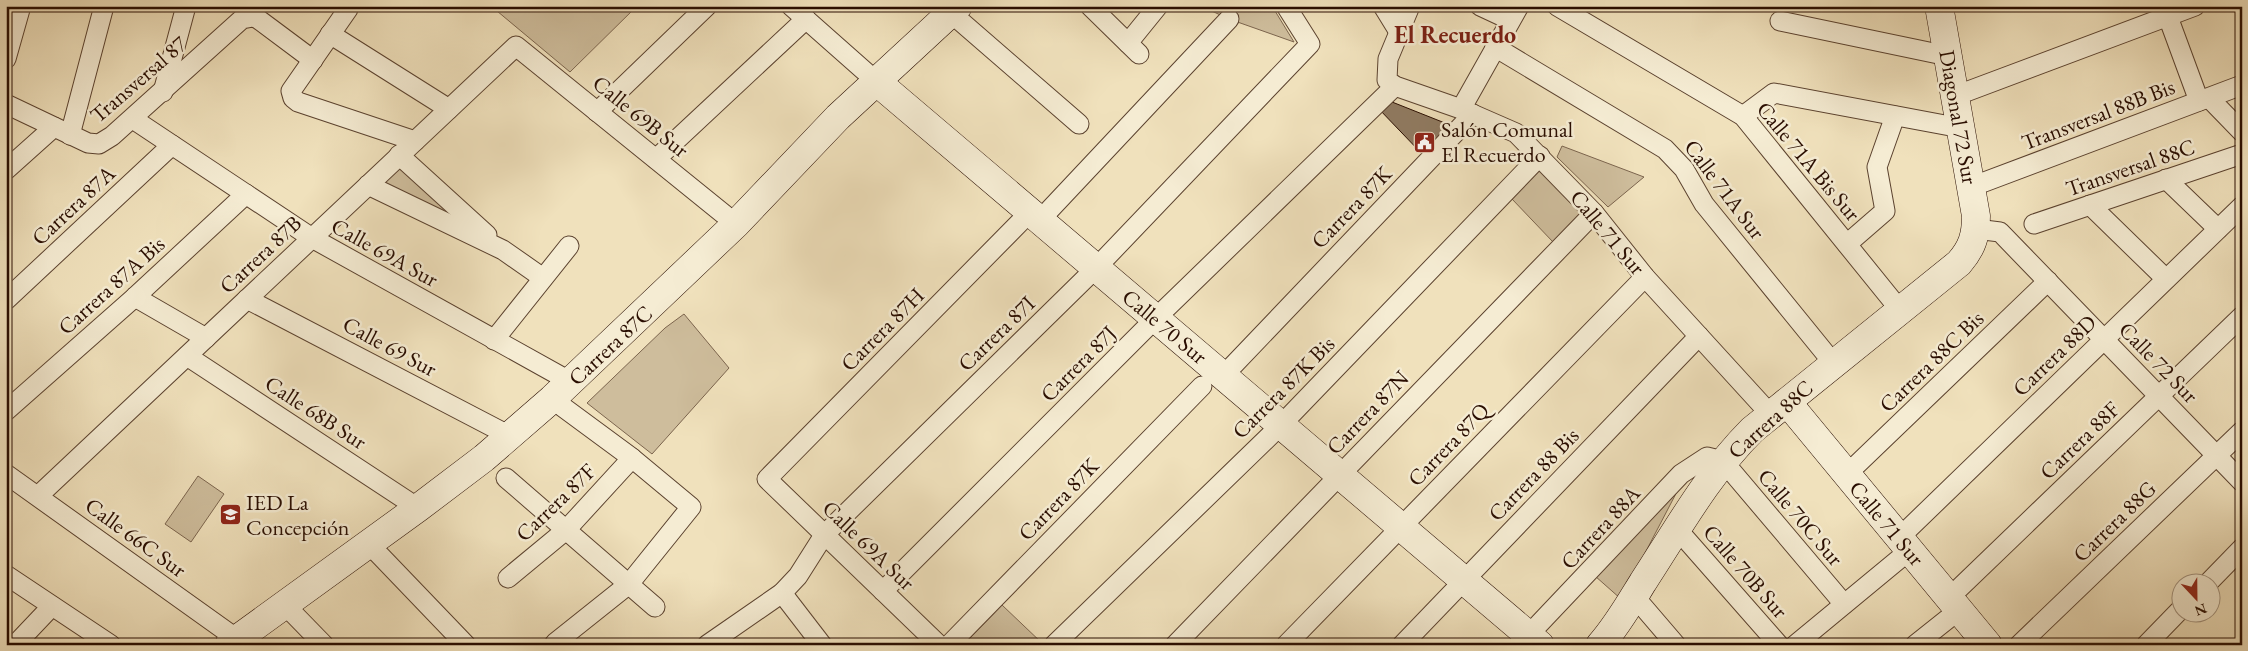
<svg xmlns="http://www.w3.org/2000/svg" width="2248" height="651" font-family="'EB Garamond',serif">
<rect width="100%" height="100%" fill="#f0e1bc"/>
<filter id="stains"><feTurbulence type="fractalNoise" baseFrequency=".004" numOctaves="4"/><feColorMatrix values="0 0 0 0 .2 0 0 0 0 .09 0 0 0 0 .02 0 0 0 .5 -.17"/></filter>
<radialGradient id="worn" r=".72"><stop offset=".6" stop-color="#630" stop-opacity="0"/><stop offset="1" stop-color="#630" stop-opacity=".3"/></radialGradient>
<g fill="#cebd9c" stroke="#7c654e">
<path d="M491 6H637L570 72Z"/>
<path d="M1201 6H1272L1294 42 1229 19Z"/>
<path d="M1562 146 1644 177 1608 207 1557 157Z"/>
<path d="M399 168 487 239 379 185Z"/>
<path d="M1541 168 1583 211 1553 242 1512 199Z"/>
<path d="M684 314 729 368 652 454 587 403 665 328Z"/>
<path d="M198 476 224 494 191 542 165 524Z"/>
<path d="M1681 484 1621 599 1595 576Z"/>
<path d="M1002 605 1044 645H963Z"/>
</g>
<path fill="#907b62" stroke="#290d00" d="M1387 100 1455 127 1424 156 1378 108Z"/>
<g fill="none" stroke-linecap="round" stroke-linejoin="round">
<defs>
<g id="street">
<path d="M343 6 348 9 291 91 293 98 298 102 415 141"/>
<path d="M791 6 877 82"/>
<path d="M1090 6 1139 54"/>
<path d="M1383 6 1399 32"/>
<path d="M1410 6 1388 59 1387 80 1395 86 1461 109 1516 133 1594 213 1645 277 1771 415"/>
<path d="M1480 6 1510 20"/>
<path d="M1557 6 1743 116 1900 310"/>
<path d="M2164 6 2199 101"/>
<path d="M951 13 1079 124"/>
<path d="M1780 21 1948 56"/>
<path d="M330 34 449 109"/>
<path d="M1128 43 1158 6"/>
<path d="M1495 47 1665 149 1684 169 1704 204 1834 364"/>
<path d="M6 59 21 6"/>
<path d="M163 92 186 6"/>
<path d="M1955 96 2195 6"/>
<path d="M2209 98 2242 132"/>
<path d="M6 104 88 143 99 144 112 136 242 19 253 17 258 19 313 60"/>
<path d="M1461 109 1519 6"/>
<path d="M597 112 707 6"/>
<path d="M1743 116 1774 93 1961 128"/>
<path d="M133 119 312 238 571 382"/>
<path d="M70 135 104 6"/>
<path d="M399 155 487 235"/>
<path d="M656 159 806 19"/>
<path d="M6 170 54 127"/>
<path d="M2166 179 2218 229"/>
<path d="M368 185 503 250 543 278"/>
<path d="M1971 187 2242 85"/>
<path d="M2090 205 2166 279"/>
<path d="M1040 220 1229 19"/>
<path d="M2034 224 2242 154"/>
<path d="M1976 229 2000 232 2242 482"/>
<path d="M1847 244 1885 211 1877 167 1895 116"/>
<path d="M135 297 206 338"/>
<path d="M247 299 510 436"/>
<path d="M6 300 172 145"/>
<path d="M494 340 569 246"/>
<path d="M187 356 418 508"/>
<path d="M1223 376 1473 114"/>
<path d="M552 399 632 458 691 507 629 584 555 643"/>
<path d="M6 411 135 297 246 194"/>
<path d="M6 474 237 639"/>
<path d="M1847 474 2048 281"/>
<path d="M506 478 655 607"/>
<path d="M38 496 516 46 736 224"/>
<path d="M1677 529 1779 645"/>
<path d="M1899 538 2242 206"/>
<path d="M370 545 466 645"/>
<path d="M6 575 111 645"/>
<path d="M508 578 566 530 632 458"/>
<path d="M2207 584 2242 548"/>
<path d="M883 591 1156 318 1395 86"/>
<path d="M782 593 822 645"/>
<path d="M1634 596 1676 645"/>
<path d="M1949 598 2242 316"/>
<path d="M285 605 324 645"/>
<path d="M1520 644 1681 474 1707 457 1723 461 1844 604"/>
<path d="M15 645 52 606"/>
<path d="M707 645 782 593 798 576 824 535 1096 268 1310 44 1286 6"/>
<path d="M939 645 767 479 1030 212"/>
<path d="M949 645 1202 386"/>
<path d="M1054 645 1281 425 1540 156"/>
<path d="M1175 645 1594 213"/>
<path d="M1286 645 1645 277"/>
<path d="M1402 645 1699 336"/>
<path d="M1795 645 1910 550"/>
<path d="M1915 645 1959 610"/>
<path d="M2019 645 2242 431"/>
<path d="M2146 645 2180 610"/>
</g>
<g id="secondary">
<path d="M877 82 1540 645"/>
<path d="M1787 402 1988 645"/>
<path d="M229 645 418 508 484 458 552 399 736 224 838 117 958 6"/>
<path d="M1600 645C1617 626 1630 603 1643 582 1677 530 1708 474 1752 430L1959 263C1972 248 1976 236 1976 216L1939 6"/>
</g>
</defs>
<use href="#street" stroke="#5b422f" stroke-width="21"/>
<use href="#secondary" stroke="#290d00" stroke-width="29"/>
<use href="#street" stroke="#f5ecd3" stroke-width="19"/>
<use href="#secondary" stroke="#f5ecd3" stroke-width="28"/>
</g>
<defs>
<symbol id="civic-square" viewBox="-11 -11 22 22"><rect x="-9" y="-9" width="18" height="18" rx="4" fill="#8f2418" stroke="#f5ecd3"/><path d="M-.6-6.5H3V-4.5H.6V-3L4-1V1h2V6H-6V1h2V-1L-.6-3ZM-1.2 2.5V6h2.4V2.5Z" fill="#fff"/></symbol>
<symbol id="school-square" viewBox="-11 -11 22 22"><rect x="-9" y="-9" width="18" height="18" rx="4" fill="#8f2418" stroke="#f5ecd3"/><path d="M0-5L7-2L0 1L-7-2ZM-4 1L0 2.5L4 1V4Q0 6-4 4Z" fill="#fff"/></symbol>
</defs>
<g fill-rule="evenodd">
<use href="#civic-square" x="1412" y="130" width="25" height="25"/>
<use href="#school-square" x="218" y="502" width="25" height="25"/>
</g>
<g text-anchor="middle" stroke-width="5" stroke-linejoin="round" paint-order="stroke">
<g font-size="22" fill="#290d00" stroke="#f5ecd3">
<text transform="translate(138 79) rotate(-41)" y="8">Transversal 87</text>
<text transform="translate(2098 114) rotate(-21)" y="8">Transversal 88B Bis</text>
<text transform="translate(641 116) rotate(39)" y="8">Calle 69B Sur</text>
<text transform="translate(1959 117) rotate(80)" y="8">Diagonal 72 Sur</text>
<text transform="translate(1809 161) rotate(50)" y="8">Calle 71A Bis Sur</text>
<text transform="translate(2130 167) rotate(-19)" y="8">Transversal 88C</text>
<text transform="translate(1725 189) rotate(53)" y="8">Calle 71A Sur</text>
<text transform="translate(73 205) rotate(-43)" y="8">Carrera 87A</text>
<text transform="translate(1351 207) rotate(-46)" y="8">Carrera 87K</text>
<text transform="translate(1608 232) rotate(50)" y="8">Calle 71 Sur</text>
<text transform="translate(385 252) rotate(29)" y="8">Calle 69A Sur</text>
<text transform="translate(260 254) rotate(-43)" y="8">Carrera 87B</text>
<text transform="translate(111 285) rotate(-42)" y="8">Carrera 87A Bis</text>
<text transform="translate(1165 326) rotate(40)" y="8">Calle 70 Sur</text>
<text transform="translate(882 329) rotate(-45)" y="8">Carrera 87H</text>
<text transform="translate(996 333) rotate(-44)" y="8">Carrera 87I</text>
<text transform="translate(610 345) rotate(-43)" y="8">Carrera 87C</text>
<text transform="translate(390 346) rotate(28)" y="8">Calle 69 Sur</text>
<text transform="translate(2054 355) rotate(-44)" y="8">Carrera 88D</text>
<text transform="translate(1931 361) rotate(-44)" y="8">Carrera 88C Bis</text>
<text transform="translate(2159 362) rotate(46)" y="8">Calle 72 Sur</text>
<text transform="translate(1078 363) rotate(-45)" y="8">Carrera 87J</text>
<text transform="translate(1283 387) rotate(-45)" y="8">Carrera 87K Bis</text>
<text transform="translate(316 412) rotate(33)" y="8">Calle 68B Sur</text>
<text transform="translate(1367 412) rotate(-46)" y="8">Carrera 87N</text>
<text transform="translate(1770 419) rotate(-42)" y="8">Carrera 88C</text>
<text transform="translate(2079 440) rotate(-44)" y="8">Carrera 88F</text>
<text transform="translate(1448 444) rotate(-46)" y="8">Carrera 87Q</text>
<text transform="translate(1533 474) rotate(-46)" y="8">Carrera 88 Bis</text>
<text transform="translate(1058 499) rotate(-46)" y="8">Carrera 87K</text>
<text transform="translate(555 502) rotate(-44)" y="8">Carrera 87F</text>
<text transform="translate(1801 517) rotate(50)" y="8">Calle 70C Sur</text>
<text transform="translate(2114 521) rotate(-44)" y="8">Carrera 88G</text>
<text transform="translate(1887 523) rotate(50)" y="8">Calle 71 Sur</text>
<text transform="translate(1600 527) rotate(-47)" y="8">Carrera 88A</text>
<text transform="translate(136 537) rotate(36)" y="8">Calle 66C Sur</text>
<text transform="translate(869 545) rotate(44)" y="8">Calle 69A Sur</text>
<text transform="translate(1746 571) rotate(49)" y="8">Calle 70B Sur</text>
</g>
<g font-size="22" fill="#290d00" stroke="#f5ecd3" text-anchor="start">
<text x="1441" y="137">Salón Comunal<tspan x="1441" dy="25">El Recuerdo</tspan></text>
<text x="246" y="510">IED La<tspan x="246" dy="25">Concepción</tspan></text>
</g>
<g font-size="24" font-weight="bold" fill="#7a1f14" stroke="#f5ecd3">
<text x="1455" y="43">El Recuerdo</text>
</g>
</g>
<rect width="2248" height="651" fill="none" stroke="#f0e1bc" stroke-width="25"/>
<rect x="8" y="8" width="2233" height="636" fill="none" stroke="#290d00" stroke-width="2.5"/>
<rect x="12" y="12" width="2223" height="626" fill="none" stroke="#290d00"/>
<g transform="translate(2196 598) rotate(158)"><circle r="24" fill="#f5ecd3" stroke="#a3937f"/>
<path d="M0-4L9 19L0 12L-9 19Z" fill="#8f2418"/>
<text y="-8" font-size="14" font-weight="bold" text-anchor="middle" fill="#290d00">N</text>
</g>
<rect width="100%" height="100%" filter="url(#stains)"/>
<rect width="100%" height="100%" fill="url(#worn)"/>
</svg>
